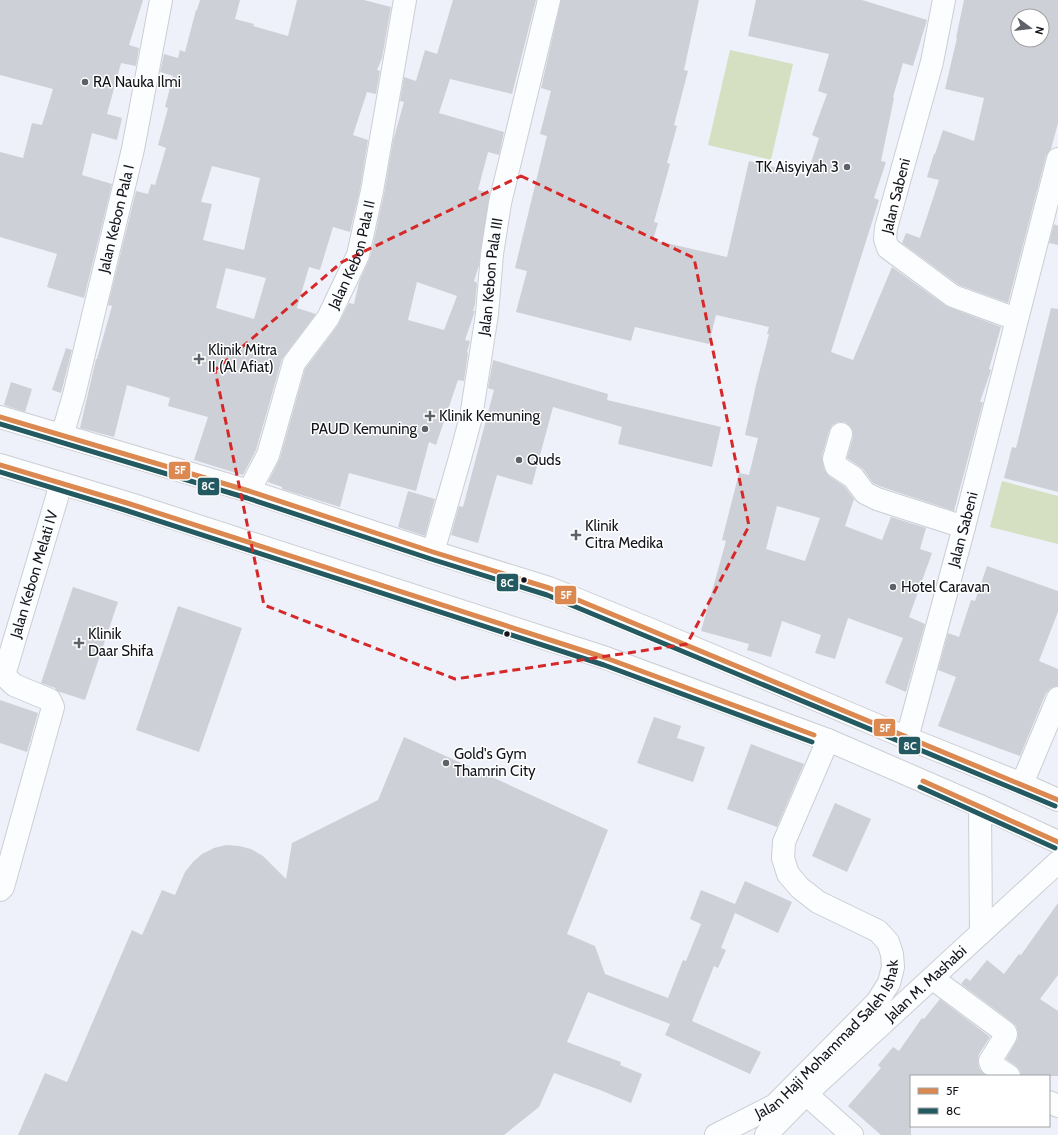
<svg xmlns="http://www.w3.org/2000/svg" width="1058" height="1135" font-family="Cabin,sans-serif">
<rect width="100%" height="100%" fill="#eef1f9"/>
<g fill="#d5dfc2">
<path d="M730 50 793 64 771 160 708 145Z"/>
<path d="M1002 481 1058 496V544L990 527Z"/>
</g>
<g fill="#ced0d7" fill-rule="evenodd">
<path d="M0 0H143L129 45 139 48 136 66 121 63 107 114 122 118 117 140 92 133 82 175 112 184 84 298 47 287 57 254 0 237V152L23 158 32 123 42 125 53 89 0 75Z"/>
<path d="M200 0H240L235 19 254 24 253 26 288 36 297 0H364L391 7 382 58 377 70 380 71 376 94 367 92 353 135 368 140 360 189 350 232 333 227 320 270 309 267 297 308 316 314 282 359 256 450 243 475 194 460 208 417 168 406 170 398 127 385 114 437 80 428 96 359H97L112 306 108 305 136 191 148 194 151 184 155 185 166 148 158 145 168 108 165 107 173 76 160 72 164 54 178 58 180 50 185 52 196 10H197ZM212 166 260 178 244 250 203 240 212 204 201 202ZM226 268 266 278 254 319 216 308Z"/>
<path d="M453 0H536L512 94 450 79 439 113 504 132 499 155 488 152 478 190 490 193 479 265 474 281 477 283 475 304 473 311H475L465 340 470 341 467 352 468 353 464 381 458 380 436 445 429 442 416 491 349 473 340 507 282 489V487L268 482 280 458 305 369 338 325 349 303 354 304 359 282 370 258 384 194 393 141 404 102 400 101 404 77 416 81 425 50 437 54ZM417 282 457 296 444 330 408 320Z"/>
<path d="M561 0H699L684 70 688 71 674 125 677 126 667 163 670 164 654 222 658 223 653 240 727 257 749 161 807 175 819 138 812 135 827 94 818 91 829 54 748 36 756 0H862L927 20 913 66 903 63 893 97 894 98 881 161 886 162 874 198 879 200 831 352 853 360 892 267 946 306 1001 327 989 369 991 370 980 402H983L954 511 882 487 873 483 863 469 847 458 853 437V431L850 426 845 422H838L832 425 829 431 822 456 824 469 829 476 844 486 854 499 845 526 882 540 891 517 926 528 920 549 932 553 909 617 925 624 906 692 885 683 903 638 848 618 835 659 815 653 821 635 782 621 771 657 747 650 749 644 701 631 726 541 722 540 739 473 749 475 758 438 745 435 756 385 769 334H767L769 327 716 315 709 344 635 327 631 341 516 312 527 271 515 268 547 136 540 134 551 91 541 88ZM777 506 820 518 805 561 766 549Z"/>
<path d="M964 0H1058V123L1051 149 1046 156 1008 303 959 285 902 243 906 233 920 238 939 180 927 177 934 154H935L943 130 974 141 984 98 945 89 957 38H956ZM1018 16H1042V40H1018Z"/>
<path d="M1054 224 1058 226V245L1049 243Z"/>
<path d="M1051 308 1058 309V492L1004 478 1012 447 1016 448Z"/>
<path d="M66 348 72 350 61 393 52 390Z"/>
<path d="M493 360 608 394 607 400 721 427 712 467 618 444 622 427 553 407 532 485 497 475 478 543 451 535 459 506 463 507 494 390 488 388Z"/>
<path d="M11 382 32 389 25 412 4 405Z"/>
<path d="M408 491 435 499 425 536 398 527Z"/>
<path d="M987 566 1058 591V612L1039 661 1058 669V686L1051 688 1046 693 1020 756 938 726 956 677 938 670 948 633 959 637 971 600 975 601Z"/>
<path d="M73 587 118 602 85 700 57 691 55 688 41 683Z"/>
<path d="M178 606 242 628 199 752 136 730Z"/>
<path d="M0 700 38 713 27 752 0 743Z"/>
<path d="M654 717 681 726 677 738 705 747 693 782 637 763Z"/>
<path d="M404 737 608 830 567 934 595 946 605 974 668 998 683 960 686 961 701 924 690 919 701 890 735 904 745 881 792 902 778 933 735 913 721 948 726 950 718 968 714 966 692 1021 761 1052 750 1074 665 1035 670 1024 588 992 567 1042 621 1062 620 1065 642 1074 631 1103 600 1090 554 1073 539 1107 504 1135H18L45 1073 67 1082 132 930 142 935 162 890 175 895 185 872 193 862 202 854 214 848 226 845 239 846 251 849 263 856 286 879 292 843 378 800Z"/>
<path d="M751 744 804 764 777 827 727 809Z"/>
<path d="M835 803 871 819 847 872 812 856Z"/>
<path d="M1058 903V975L1040 999 1058 1011V1076H1021L1020 1070 1016 1066 1006 1059 1018 1038V1033L1016 1026 1012 1022 961 984 966 978 970 981 987 960 1004 974 1019 954 1021 955Z"/>
<path d="M940 999 990 1037 979 1054 978 1060 979 1068 986 1076H911V1135H881L848 1106 881 1068 878 1065 893 1047 899 1051 922 1018 924 1019Z"/>
</g>
<g fill="none" stroke-linecap="round" stroke-linejoin="round">
<defs>
<g id="minor">
<path d="M944 0 932 62 886 228 885 239 888 248 953 296 1016 319"/>
<path d="M841 434 834 459 836 466 853 477 865 493 877 499 964 527"/>
<path id="s1" d="M62 436 74 395 133 149 161 0"/>
<path id="s2" d="M249 491 268 455 294 363 328 318 358 255 372 191 405 0"/>
<path id="s3" d="M433 552 460 458 471 417 487 314 492 254 500 203 549 0"/>
<path id="s4" d="M907 738 964 527 1058 159"/>
<path d="M1022 784 1058 698"/>
<path d="M980 806 981 933"/>
<path id="s5" d="M0 890 3 887 53 707 50 700 14 685 4 675 61 484"/>
<path d="M932 978 1005 1032 1006 1034 1005 1037 990 1061 991 1064 1009 1076"/>
<path d="M806 1094 852 1135"/>
<path d="M1049 1102 1058 1106"/>
<path id="s6" d="M716 1135 775 1105 877 1002 889 983 893 967 892 954 888 942 878 931 818 902 800 888 788 874 783 858 784 842 828 740"/>
<path id="s7" d="M766 1135 806 1094 1058 862"/>
</g>
<g id="major">
<path d="M0 417 249 491 433 552 549 588 654 631 907 738 1022 784 1058 800"/>
<path d="M0 465 127 503 606 658 828 740 980 806 1058 842"/>
</g>
</defs>
<use href="#minor" stroke="#ccced5" stroke-width="24"/>
<use href="#major" stroke="#ccced5" stroke-width="24"/>
<use href="#minor" stroke="#fcfdfe" stroke-width="22"/>
<use href="#major" stroke="#fcfdfe" stroke-width="22"/>
<defs>
<g id="bus-1">
<path d="M0 417 249 491 433 552 549 588 1058 800"/>
<path d="M0 465 127 503 606 658 814 735"/>
<path d="M923 781 1058 842"/>
</g>
<g id="bus-2">
<path d="M0 424 247 498 431 559 547 595 1055 806"/>
<path d="M0 472 125 510 604 665 812 742"/>
<path d="M920 787 1055 848"/>
</g>
</defs>
<use href="#bus-1" stroke="#fff" stroke-width="8"/>
<use href="#bus-2" stroke="#fff" stroke-width="8"/>
<use href="#bus-1" stroke="#db8950" stroke-width="5"/>
<use href="#bus-2" stroke="#235a61" stroke-width="5"/>
</g>
<path fill="none" stroke="#d62828" stroke-width="3" stroke-dasharray="8 5" stroke-linejoin="round" d="M521 176 694 258 749 526 687 644 455 679 264 605 215 370 342 262Z"/>
<g fill="#5f6168" stroke="#fff" stroke-width="1.5">
<circle cx="85" cy="82" r="4"/>
<circle cx="847" cy="167" r="4"/>
<path d="M197 353h4v4h4v4h-4v4h-4v-4h-4v-4h4z"/>
<path d="M428 410h4v4h4v4h-4v4h-4v-4h-4v-4h4z"/>
<circle cx="425" cy="429" r="4"/>
<circle cx="519" cy="460" r="4"/>
<path d="M574 529h4v4h4v4h-4v4h-4v-4h-4v-4h4z"/>
<circle cx="893" cy="587" r="4"/>
<path d="M77 637h4v4h4v4h-4v4h-4v-4h-4v-4h4z"/>
<circle cx="446" cy="763" r="4"/>
</g>
<g fill="#12141a" stroke="#fff" stroke-width="1.5">
<circle cx="524" cy="580" r="3.5"/>
<circle cx="507" cy="634" r="3.5"/>
</g>
<g text-anchor="middle" stroke-width="3" stroke-linejoin="round" paint-order="stroke">
<g font-size="15" fill="#12141a" stroke="#fff" text-anchor="start">
<text x="93" y="87">RA Nauka Ilmi</text>
<text x="839" y="172" text-anchor="end">TK Aisyiyah 3</text>
<text x="208" y="355">Klinik Mitra<tspan x="208" dy="17">II (Al Afiat)</tspan></text>
<text x="439" y="421">Klinik Kemuning</text>
<text x="417" y="434" text-anchor="end">PAUD Kemuning</text>
<text x="527" y="465">Quds</text>
<text x="585" y="531">Klinik<tspan x="585" dy="17">Citra Medika</tspan></text>
<text x="901" y="592">Hotel Caravan</text>
<text x="88" y="639">Klinik<tspan x="88" dy="17">Daar Shifa</tspan></text>
<text x="454" y="759">Gold's Gym<tspan x="454" dy="17">Thamrin City</tspan></text>
</g>
<g font-size="15" fill="#12141a" stroke="#fff">
<text transform="translate(896 196) rotate(-76)" y="5">Jalan Sabeni</text>
<text dy="5" stroke="none"><textPath href="#s1" startOffset="224">Jalan Kebon Pala I</textPath></text>
<text dy="5" stroke="none"><textPath href="#s2" startOffset="261">Jalan Kebon Pala II</textPath></text>
<text dy="5" stroke="none"><textPath href="#s3" startOffset="282">Jalan Kebon Pala III</textPath></text>
<text dy="5" stroke="none"><textPath href="#s4" startOffset="216">Jalan Sabeni</textPath></text>
<text dy="5" stroke="none"><textPath href="#s5" startOffset="357">Jalan Kebon Melati IV</textPath></text>
<text dy="5" stroke="none"><textPath href="#s7" startOffset="220">Jalan M. Mashabi</textPath></text>
<text dy="5" stroke="none"><textPath href="#s6" startOffset="151">Jalan Haji Mohammad Saleh Ishak</textPath></text>
</g>
</g>
<g stroke="#fff" stroke-width="1.5">
<rect x="168" y="461" width="23" height="19" rx="4" fill="#db8950"/>
<rect x="197" y="477" width="23" height="19" rx="4" fill="#235a61"/>
<rect x="496" y="573" width="23" height="19" rx="4" fill="#235a61"/>
<rect x="554" y="585" width="23" height="20" rx="4" fill="#db8950"/>
<rect x="873" y="718" width="23" height="19" rx="4" fill="#db8950"/>
<rect x="898" y="736" width="23" height="19" rx="4" fill="#235a61"/>
</g>
<g font-size="11" text-anchor="middle" font-weight="bold" fill="#fff">
<text x="180" y="474">5F</text>
<text x="208" y="490">8C</text>
<text x="507" y="587">8C</text>
<text x="566" y="599">5F</text>
<text x="885" y="732">5F</text>
<text x="910" y="750">8C</text>
</g>
<rect x="910" y="1075" width="140" height="52" fill="#ffffff" stroke="#a0a1a3"/>
<rect x="918" y="1088" width="20" height="6" fill="#db8950" stroke="#a0a1a3"/>
<text x="946" y="1095" font-size="12" fill="#12141a">5F</text>
<rect x="918" y="1108" width="20" height="6" fill="#235a61" stroke="#a0a1a3"/>
<text x="946" y="1115" font-size="12" fill="#12141a">8C</text>
<g transform="translate(1030 28) rotate(105)"><circle r="19" fill="#ffffff" stroke="#a0a1a3"/>
<path d="M0-3L7 15L0 10L-7 15Z" fill="#5f6168"/>
<text y="-6" font-size="11" font-weight="bold" text-anchor="middle" fill="#12141a">N</text>
</g>
</svg>
